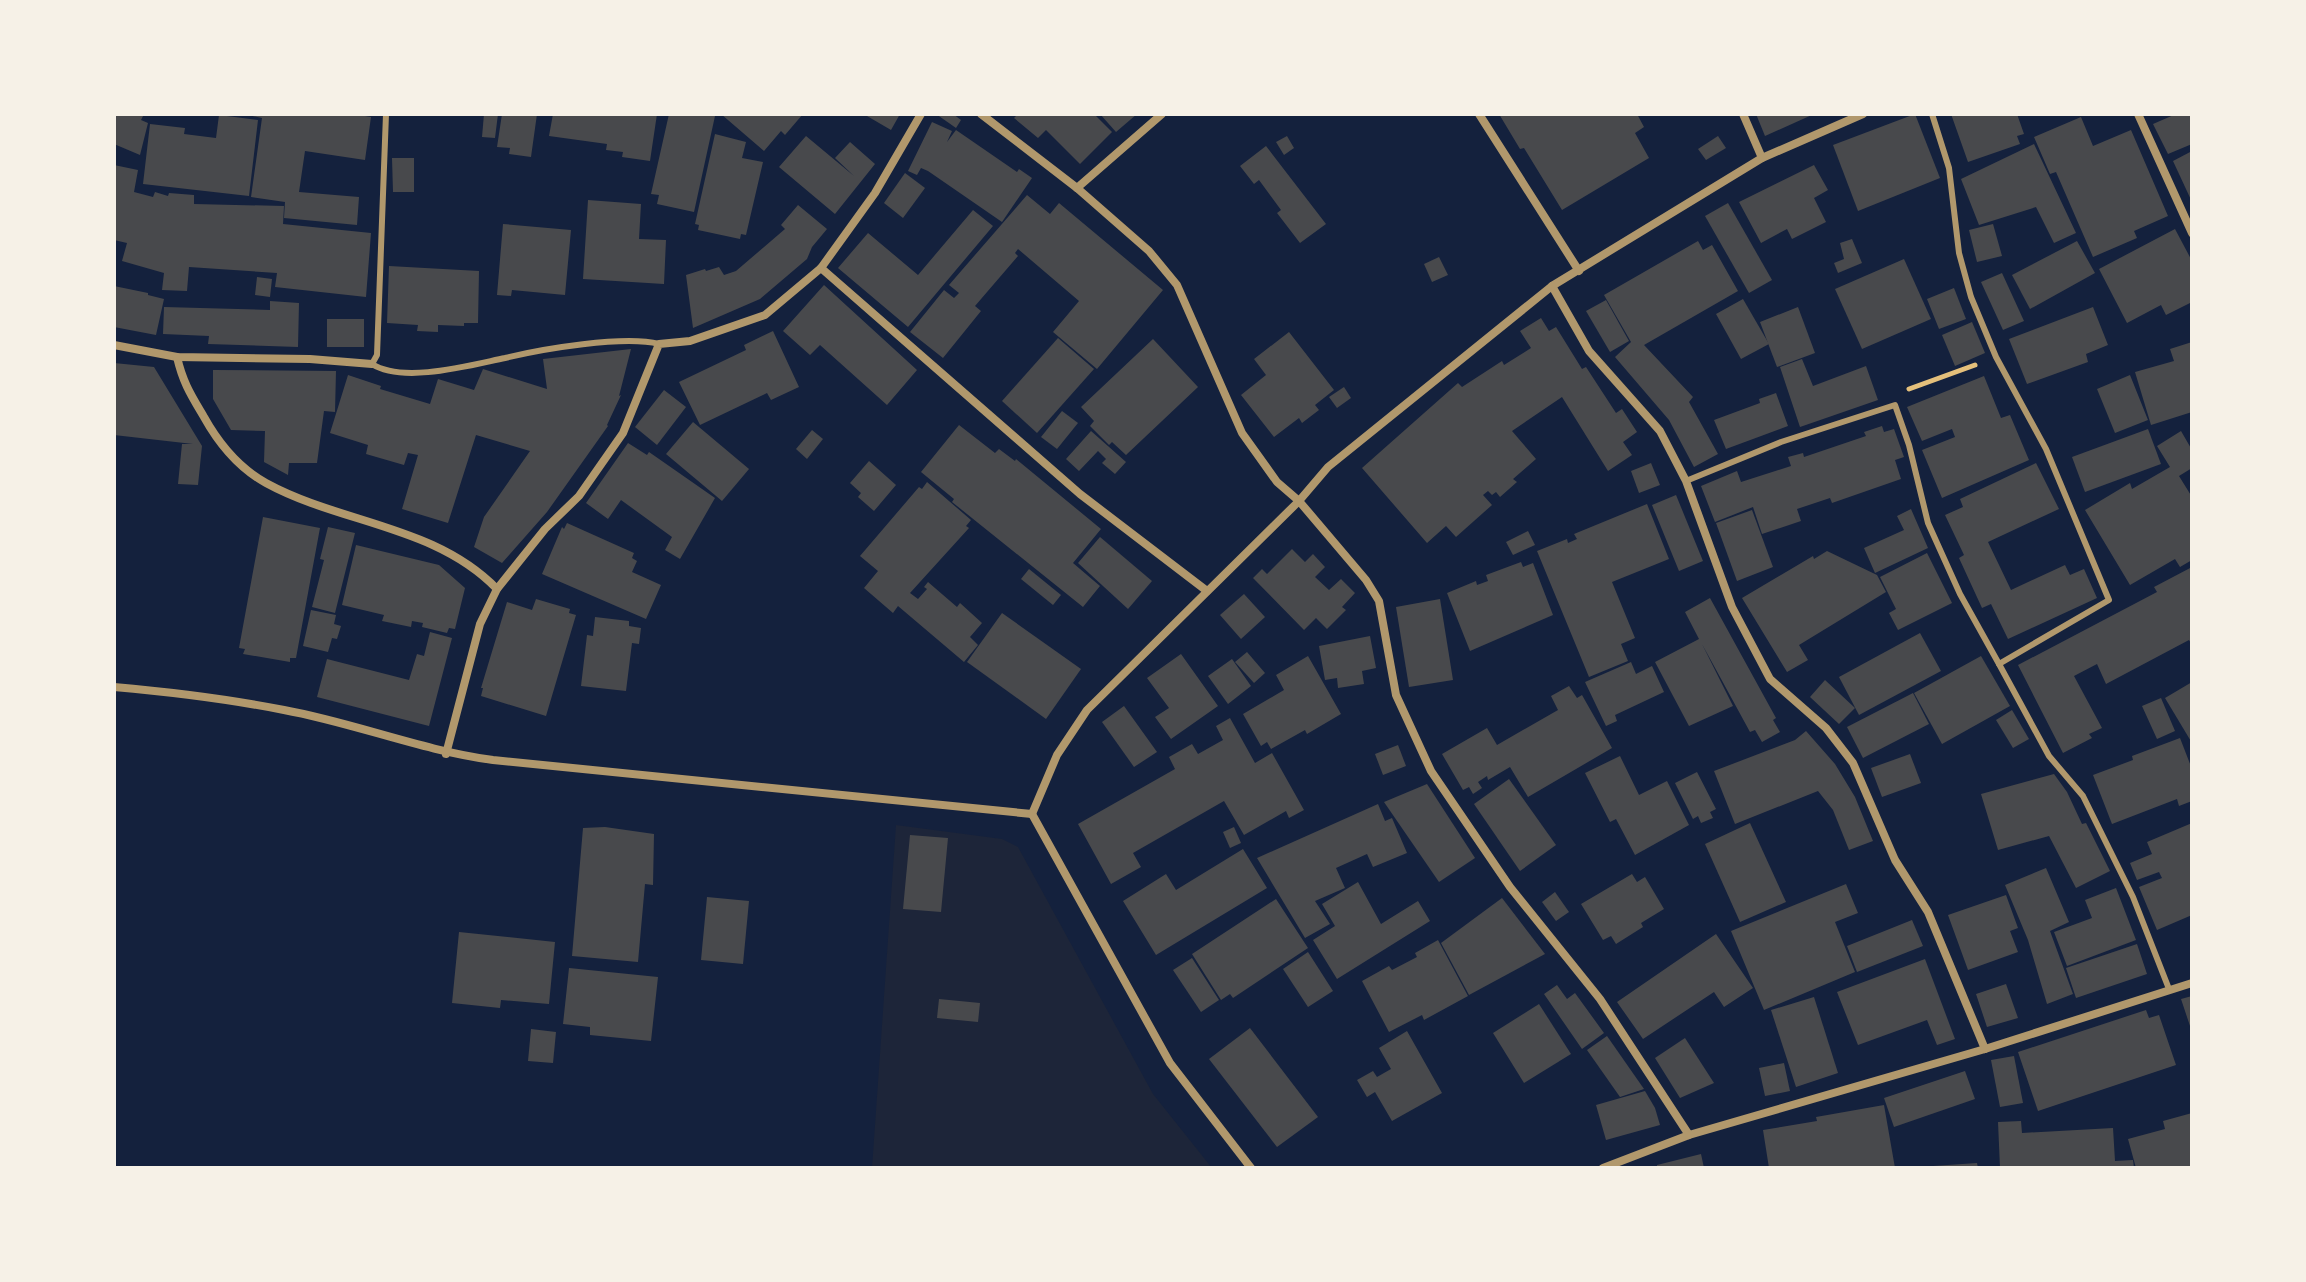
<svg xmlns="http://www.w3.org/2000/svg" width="2306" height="1282" font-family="'Titillium Web',sans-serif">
<rect width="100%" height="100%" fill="#14213d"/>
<path fill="#1d2539" d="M896 825 1002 839 1018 847 1153 1094 1212 1168H872Z"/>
<g fill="#48494c">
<path d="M114 114H144L141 120 148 123 140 155 114 144Z"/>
<path d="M243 114H353L371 117 365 160 305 151 299 192 359 197 357 225 284 218 285 202 251 197 262 118Z"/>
<path d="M484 114H498L495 138 482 137Z"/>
<path d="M502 114H537L531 157 509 154 510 148 497 147Z"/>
<path d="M553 114H657L650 161 622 157 623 152 606 150 607 144 549 136Z"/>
<path d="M669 114 715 116 694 212 657 204 659 195 651 194Z"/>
<path d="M721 114H803L785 135 781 131 764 151Z"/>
<path d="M868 114H900L891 130 867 116Z"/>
<path d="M936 114H953L961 120 956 128Z"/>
<path d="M1018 114H1094L1112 132 1080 164 1046 130 1038 138 1014 118Z"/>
<path d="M1100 114H1137L1116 132Z"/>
<path d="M1499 114H1637L1644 127 1635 133 1649 158 1562 210 1524 148 1520 149Z"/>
<path d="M1756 114H1814L1765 136Z"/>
<path d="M1915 114 1940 178 1858 211 1833 145Z"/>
<path d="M1951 114H2017L2024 134 2017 136 2020 144 1968 162Z"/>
<path d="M2176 114H2192V144L2168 154 2153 124Z"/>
<path d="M219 115 258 120 249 196 143 184 150 124 185 128 184 134 216 138Z"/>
<path d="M2081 117 2093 146 2131 130 2168 216 2134 231 2137 238 2093 257 2056 172 2050 174 2034 137Z"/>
<path d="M932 122 952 131 947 142 956 130 1017 172 1019 169 1032 178 1002 222 928 171 921 168 917 175 908 171Z"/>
<path d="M715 134 746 142 742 158 763 162 746 235 741 234 740 239 698 230 699 225 695 224Z"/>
<path d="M806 136 854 176 835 158 850 142 875 164 835 214 779 167Z"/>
<path d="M1287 136 1294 148 1284 155 1276 142Z"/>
<path d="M1718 136 1726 148 1706 160 1698 149Z"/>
<path d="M2034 144 2076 233 2054 243 2036 207 1979 225 1961 179Z"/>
<path d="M1266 146 1326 224 1300 243 1277 213 1281 210 1259 180 1254 184 1240 166Z"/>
<path d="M2192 151V202L2173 161Z"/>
<path d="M392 158H414V192H393Z"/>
<path d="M114 165 138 170 134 192 153 197 155 192 168 196 169 193 194 195V204L284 206 283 224 371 233 366 297 275 287 277 273 189 267 187 291 162 290 164 273 122 261 127 243 114 240Z"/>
<path d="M1814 165 1828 190 1814 198 1826 222 1792 239 1787 229 1761 243 1739 202Z"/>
<path d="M905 173 925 188 903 218 884 203Z"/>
<path d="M1027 195 1050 214 1059 203 1163 290 1097 369 1053 332 1079 301 1018 249 1015 253 1018 256 975 306 981 311 943 358 910 332 944 290 954 298 959 293 949 285Z"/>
<path d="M588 200 641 204 639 239 666 240 664 284 583 279Z"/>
<path d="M1728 203 1772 280 1749 293 1705 216Z"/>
<path d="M798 205 827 229 812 247 807 259 760 299 693 328 686 275 705 269 706 271 719 267 724 275 736 271 785 229 781 225Z"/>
<path d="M973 210 993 226 908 327 838 268 868 233 918 275Z"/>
<path d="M503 224 571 230 565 295 512 290 511 296 497 295Z"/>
<path d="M1993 224 2002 256 1977 262 1969 230Z"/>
<path d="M2175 229 2192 261V302L2166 315 2161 305 2127 323 2099 269Z"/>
<path d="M1852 239 1862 263 1838 273 1834 263 1844 259 1840 243Z"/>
<path d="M1698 241 1703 250 1712 245 1738 291 1644 345 1693 397 1689 402 1718 454 1694 467 1669 420 1615 357 1631 342 1604 295Z"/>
<path d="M2077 241 2095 273 2030 309 2012 275Z"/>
<path d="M1439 257 1448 275 1432 282 1424 264Z"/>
<path d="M1904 259 1931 319 1862 349 1835 289Z"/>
<path d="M389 266 479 271 478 323H464V326L438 325V332L417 331 418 325 387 323Z"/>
<path d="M2002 273 2024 321 2003 330 1981 282Z"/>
<path d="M257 277 272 279 270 297 255 295Z"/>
<path d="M824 285 917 370 887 405 820 345 810 355 783 331Z"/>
<path d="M114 286 148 293V295L164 299 156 335 114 327Z"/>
<path d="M1954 288 1966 319 1939 329 1927 299Z"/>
<path d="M1743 299 1769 344 1741 359 1716 314Z"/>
<path d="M1606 300 1629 341 1610 352 1586 311Z"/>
<path d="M270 301 299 303 298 347 208 344 209 336 163 334 164 307 270 310Z"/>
<path d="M1798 307 1815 353 1777 367 1760 322Z"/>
<path d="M2093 307 2108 345 2086 354 2088 362 2027 384 2009 339Z"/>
<path d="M1541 318 1549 331 1556 327 1582 369 1586 367 1616 413 1622 409 1637 432 1623 442 1632 455 1608 471 1562 397 1512 431 1536 459 1513 479 1517 482 1500 497 1496 492 1492 495 1488 491 1483 495 1492 505 1456 537 1446 526 1427 543 1362 468 1458 383 1462 387 1502 361 1504 365 1531 348 1520 331Z"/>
<rect x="327" y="319" width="37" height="28"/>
<path d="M1972 322 1985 353 1955 366 1942 335Z"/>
<path d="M773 331 799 387 771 400 767 393 700 425 679 382 746 350 744 345Z"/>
<path d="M1289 332 1334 390 1315 405 1319 410 1302 423 1299 418 1274 437 1241 395 1266 375 1254 359Z"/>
<path d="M1058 338 1094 369 1037 433 1002 401Z"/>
<path d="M1153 339 1198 387 1126 455 1112 442 1109 445 1090 426 1094 421 1081 407Z"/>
<path d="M2192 342V412L2151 425 2135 372 2174 361 2170 349Z"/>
<path d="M631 349 619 396 621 395 607 425 608 426 547 512 502 563 474 547 484 517 530 451 476 435 448 523 402 509 418 455 408 453 404 465 366 454 368 445 330 433 348 375 381 386 380 389 430 404 438 379 474 390 483 369 547 389 543 359Z"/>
<path d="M1802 359 1813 386 1866 366 1878 400 1800 427 1780 367Z"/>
<path d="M114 363 154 367 202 446 198 485 178 484 182 444H193L114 435Z"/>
<path d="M213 370 336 371 335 412 324 411 317 463H289L288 475 264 462 265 431 231 430 213 399Z"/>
<path d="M2130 375 2148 420 2115 433 2097 389Z"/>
<path d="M1984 376 2001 418 2010 415 2029 460 1942 498 1922 450 1955 437 1952 429 1922 441 1907 407Z"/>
<path d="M1344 387 1351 398 1337 408 1329 397Z"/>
<path d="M664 390 686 407 657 445 635 427Z"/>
<path d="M1776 393 1788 426 1726 449 1714 420 1760 403 1759 399Z"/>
<path d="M1062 411 1078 423 1057 449 1041 437Z"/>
<path d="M693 422 749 469 722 501 666 454Z"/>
<path d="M959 425 995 453 999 449 1015 461 1016 459 1101 529 1073 563 1100 586 1083 607 952 502 954 499 921 472Z"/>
<path d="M1882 426 1884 432 1894 429 1904 457 1895 460 1901 479 1832 503 1830 498 1797 509 1801 521 1762 534 1753 507 1715 522 1701 486 1737 471 1741 482 1791 466 1788 457 1803 453 1804 457 1866 436 1864 432Z"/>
<path d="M2148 429 2161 464 2085 492 2072 457Z"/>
<path d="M812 430 823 439 807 459 796 449Z"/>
<path d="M1091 431 1126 462 1115 474 1102 463 1106 459 1098 451 1079 471 1066 459Z"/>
<path d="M2181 431 2192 450V468L2179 476 2192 497V560L2180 567 2175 559 2130 585 2085 510 2130 483 2132 489 2170 467 2157 446Z"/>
<path d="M628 443 647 455 649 452 715 498 680 559 665 550 672 537 621 500 608 519 586 503Z"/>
<path d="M869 461 896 485 874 511 858 497 861 493 850 483Z"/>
<path d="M1651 463 1660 485 1639 493 1631 471Z"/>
<path d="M2036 463 2059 509 1988 542 2011 590 2065 565 2070 575 2084 569 2097 598 2008 639 1991 604 1982 608 1959 558 1964 555 1945 515 1963 507 1960 499Z"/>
<path d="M927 482 971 520 966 526 969 528 910 593 918 599 927 589 924 587 928 582 957 607 960 603 982 623 970 637 978 645 964 662 898 606 893 613 864 588 878 571 860 556 919 487 922 489Z"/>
<path d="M1676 495 1703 561 1679 571 1652 505Z"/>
<path d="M1647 504 1669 559 1612 582 1635 638 1621 644 1628 661 1589 677 1537 551 1567 539 1568 543 1577 539 1574 534Z"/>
<path d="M1911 509 1928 548 1875 573 1864 548 1904 530 1897 516Z"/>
<path d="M1752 510 1773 567 1737 581 1716 523Z"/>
<path d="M263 517 320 528 296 658H290V662L243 654 245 649 239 648Z"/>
<path d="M567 523 634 553 632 558 637 561 632 572 661 585 646 619 542 574 562 527 564 529Z"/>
<path d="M328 527 355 533 335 613 312 607 324 560 320 559Z"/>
<path d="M1528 531 1535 545 1513 555 1506 542Z"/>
<path d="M1100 537 1152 581 1128 609 1078 563Z"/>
<path d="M356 545 439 565 465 588 455 629 449 628 447 633 422 627 423 623 412 621 411 627 382 621 384 615 342 605Z"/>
<path d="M1292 549 1305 562 1313 554 1325 567 1315 577 1329 590 1341 579 1355 593 1342 607 1346 610 1327 629 1316 618 1304 630 1253 578 1262 569 1267 574Z"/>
<path d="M1827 551 1877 575 1886 592 1799 645 1808 660 1787 672 1742 598 1813 556 1814 559Z"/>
<path d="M1927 553 1952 603 1898 630 1889 613 1896 609 1880 577Z"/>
<path d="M1521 562 1523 567 1533 563 1553 615 1470 651 1447 593 1476 581 1477 585 1488 581 1486 575Z"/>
<path d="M2192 567V645L2189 640 2106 684 2097 664 2074 676 2102 728 2089 734 2092 738 2063 753 2018 665 2157 592 2154 587Z"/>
<path d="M1029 569 1061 595 1053 605 1021 579Z"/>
<path d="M1244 594 1265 617 1241 639 1220 615Z"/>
<path d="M1710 598 1776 718 1773 720 1780 732 1762 742 1755 730 1750 732 1702 644 1733 706 1689 726 1655 662 1699 639 1685 612Z"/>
<path d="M536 599 570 609 569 613 576 615 546 716 481 696 483 688H481L507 602 532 610Z"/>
<path d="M1440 599 1453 680 1409 687 1396 607Z"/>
<path d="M311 610 336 615 334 624 341 626 337 639 332 638 328 652 303 646Z"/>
<path d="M1002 613 1081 669 1046 719 967 662Z"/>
<path d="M595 617 629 621V626L641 628 639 644 632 643 626 691 581 686 587 635 593 636Z"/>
<path d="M430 632 452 638 429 726 317 697 327 659 409 680 417 654 424 656Z"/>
<path d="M1920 633 1941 671 1859 715 1839 677Z"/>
<path d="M1370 636 1376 668 1362 671 1364 684 1338 688 1337 678 1325 680 1319 646Z"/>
<path d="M1247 652 1265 673 1254 683 1235 662Z"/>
<path d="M1181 654 1218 706 1171 739 1155 717 1169 708 1147 678Z"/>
<path d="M1308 656 1341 714 1307 734 1305 730 1271 749 1267 742 1261 746 1243 714 1284 690 1276 675Z"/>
<path d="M1981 656 2010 706 1942 744 1914 693Z"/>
<path d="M1232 659 1251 686 1228 704 1208 676Z"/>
<path d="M1631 662 1636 674 1652 666 1664 692 1615 715 1617 721 1606 726 1585 682Z"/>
<path d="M1825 680 1855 708 1839 724 1810 697Z"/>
<path d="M2192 682V743L2165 698Z"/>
<path d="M1569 686 1577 698 1582 695 1612 748 1528 797 1510 767 1488 780 1487 776 1478 782 1482 788 1473 794 1469 787 1463 790 1442 754 1487 728 1497 745 1558 710 1551 696Z"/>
<path d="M1913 693 1929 724 1863 758 1847 727Z"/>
<path d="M2161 698 2175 731 2157 739 2142 706Z"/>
<path d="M1124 706 1157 752 1134 767 1102 722Z"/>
<path d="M2012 710 2029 739 2013 748 1996 720Z"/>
<path d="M1230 718 1255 763 1272 753 1304 810 1289 818 1286 811 1244 835 1224 801 1133 853 1141 867 1111 884 1078 824 1175 769 1169 757 1192 744 1198 754 1223 740 1216 726Z"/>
<path d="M1806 731 1835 764 1855 797 1873 841 1849 850 1833 810 1818 791 1735 824 1714 771 1795 740Z"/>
<path d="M2180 738 2192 769V801L2179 806 2177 799 2112 824 2093 775 2133 760 2132 756Z"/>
<path d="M1398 745 1406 766 1383 775 1375 754Z"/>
<path d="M1910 754 1921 783 1882 797 1871 768Z"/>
<path d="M1620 756 1639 795 1667 781 1689 825 1635 855 1616 819 1610 822 1585 773Z"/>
<path d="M1697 772 1716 809 1710 812 1713 818 1701 823 1698 816 1693 819 1675 783Z"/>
<path d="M2054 774 2067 792 2082 824 2086 823 2110 871 2076 888 2049 836 1998 850 1981 794Z"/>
<path d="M1509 779 1556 845 1520 871 1474 804Z"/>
<path d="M1427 784 1475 858 1439 882 1384 802Z"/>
<path d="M1378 804 1385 821 1392 818 1407 853 1373 867 1367 854 1336 868 1345 888 1315 901 1330 924 1305 938 1257 858Z"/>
<path d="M1750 823 1786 902 1740 922 1705 844Z"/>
<path d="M2192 823V915L2157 930 2139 887 2162 878 2159 872 2137 880 2130 863 2152 854 2147 842Z"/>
<path d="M605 827 654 834 653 885 645 884 638 962 572 956 583 828Z"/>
<path d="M1234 827 1241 843 1230 848 1223 832Z"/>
<path d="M910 835 948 838 941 912 903 909Z"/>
<path d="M1243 849 1267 888 1156 955 1123 901 1166 874 1176 890Z"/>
<path d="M2046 868 2069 922 2050 931 2073 994 2047 1004 2028 940 2005 885Z"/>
<path d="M1632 874 1637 882 1645 877 1664 909 1641 923 1643 927 1616 944 1611 936 1603 940 1581 904Z"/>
<path d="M1358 882 1381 924 1418 901 1430 921 1337 979 1313 940 1335 926 1322 904Z"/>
<path d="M1846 884 1858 913 1835 922 1855 972 1764 1010 1731 931Z"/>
<path d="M2116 888 2136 940 2067 966 2054 932 2092 918 2085 900Z"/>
<path d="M1555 892 1569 912 1556 921 1542 902Z"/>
<path d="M2006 895 2018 928 2010 931 2018 952 1968 970 1948 915Z"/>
<path d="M707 897 749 901 743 964 701 960Z"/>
<path d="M1502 898 1545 954 1469 995 1441 943Z"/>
<path d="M1276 899 1308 948 1233 998 1230 994 1221 1000 1192 954Z"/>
<path d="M1912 920 1923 946 1857 972 1847 946Z"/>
<path d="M459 932 555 942 549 1004 501 1000 500 1008 452 1003Z"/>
<path d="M1716 934 1753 988 1724 1007 1714 992 1643 1039 1617 1002Z"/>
<path d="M1438 940 1468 996 1424 1020 1422 1015 1389 1032 1362 981 1389 966 1392 970 1417 957 1415 953Z"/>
<path d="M2137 944 2147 974 2076 998 2066 968Z"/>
<path d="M1308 952 1333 991 1308 1007 1283 969Z"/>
<path d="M1192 958 1219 1000 1201 1012 1173 970Z"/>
<path d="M1925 959 1955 1039 1937 1045 1927 1020 1858 1045 1837 992Z"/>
<path d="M569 968 658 977 651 1041 590 1035V1027L563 1024Z"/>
<path d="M2006 984 2018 1018 1987 1027 1976 994Z"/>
<path d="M1557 985 1567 999 1575 993 1604 1033 1582 1049 1544 994Z"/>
<path d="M2192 996V1029H2191L2181 999Z"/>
<path d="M1814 997 1838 1073 1796 1087 1771 1010Z"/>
<path d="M939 999 980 1003 978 1022 937 1018Z"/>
<path d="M1539 1004 1571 1054 1524 1083 1493 1033Z"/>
<path d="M2146 1010 2149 1018 2159 1015 2176 1065 2038 1111 2018 1052Z"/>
<path d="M1250 1028 1318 1117 1277 1147 1209 1059Z"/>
<path d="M531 1029 556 1032 553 1063 528 1061Z"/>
<path d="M1407 1031 1442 1093 1392 1121 1375 1092 1367 1097 1357 1080 1373 1071 1377 1077 1391 1069 1379 1048Z"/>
<path d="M1607 1036 1644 1089 1620 1097 1587 1050Z"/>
<path d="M1685 1038 1714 1083 1680 1098 1655 1058Z"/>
<path d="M2014 1056 2023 1103 2000 1107 1991 1060Z"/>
<path d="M1784 1063 1790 1091 1765 1096 1759 1068Z"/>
<path d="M1965 1071 1975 1099 1894 1127 1884 1098Z"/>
<path d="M1645 1091 1655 1108 1660 1125 1606 1140 1596 1105Z"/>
<path d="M1884 1105 1895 1168H1769L1763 1130 1817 1121 1816 1117Z"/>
<path d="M2192 1113V1168H2136L2128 1139 2165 1129 2163 1121Z"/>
<path d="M2021 1121 2022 1133 2113 1128 2115 1161 2133 1160 2134 1168H2000L1998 1122Z"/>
<path d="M1701 1154 1704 1168H1657V1165Z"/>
<path d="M1977 1163 1978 1168H1933V1166Z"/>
</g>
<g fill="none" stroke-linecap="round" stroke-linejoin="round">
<path stroke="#e5c07b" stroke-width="5" d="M1909 389 1975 365"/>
<g stroke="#b1986c" stroke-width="6">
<path d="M386 114 377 355 372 364C403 384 471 365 505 358 542 349 624 335 659 344"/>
<path d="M1932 114 1949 168 1959 253 1971 297 1996 357 2046 449 2109 600 1999 664 2049 756 2083 796 2133 897 2169 989"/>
<path d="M1686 481 1781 442 1895 405 1909 445 1928 523 1960 594 1999 664"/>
</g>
<g stroke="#b1986c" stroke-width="8">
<path d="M981 114 1077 188 1149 251 1177 285 1242 433 1277 482 1299 501 1366 580 1379 601 1396 695 1431 771 1510 887 1600 999 1689 1135"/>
<path d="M1479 114 1579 271"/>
<path d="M1743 114 1762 158"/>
<path d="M2138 114 2192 233"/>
<path d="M1077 188 1162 114"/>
<path d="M821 268 1080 494 1207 591"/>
<path d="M1552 286 1589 351 1660 431 1686 481 1732 607 1770 679 1826 728 1853 763 1895 860 1928 912 1985 1049"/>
<path d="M114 345 177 357 310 359 372 364"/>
<path d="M177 357C183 383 191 395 204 417 219 444 239 468 266 483 341 524 435 525 497 589"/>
<path d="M114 687C171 692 228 699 284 710 355 723 420 750 493 760L1032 814"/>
<path d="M446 754 480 624 497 589 545 529 579 496 623 433 659 344 690 341 765 315 821 268 875 193 921 114"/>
<path d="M1032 814 1057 755 1087 710 1299 501 1328 467 1552 286 1762 158 1863 114"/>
<path d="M1032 814 1170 1063 1251 1168"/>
<path d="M1603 1168 1689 1135 1985 1049 2192 983"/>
</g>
</g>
<rect width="2306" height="1282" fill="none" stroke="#f6f1e7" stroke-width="232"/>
</svg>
